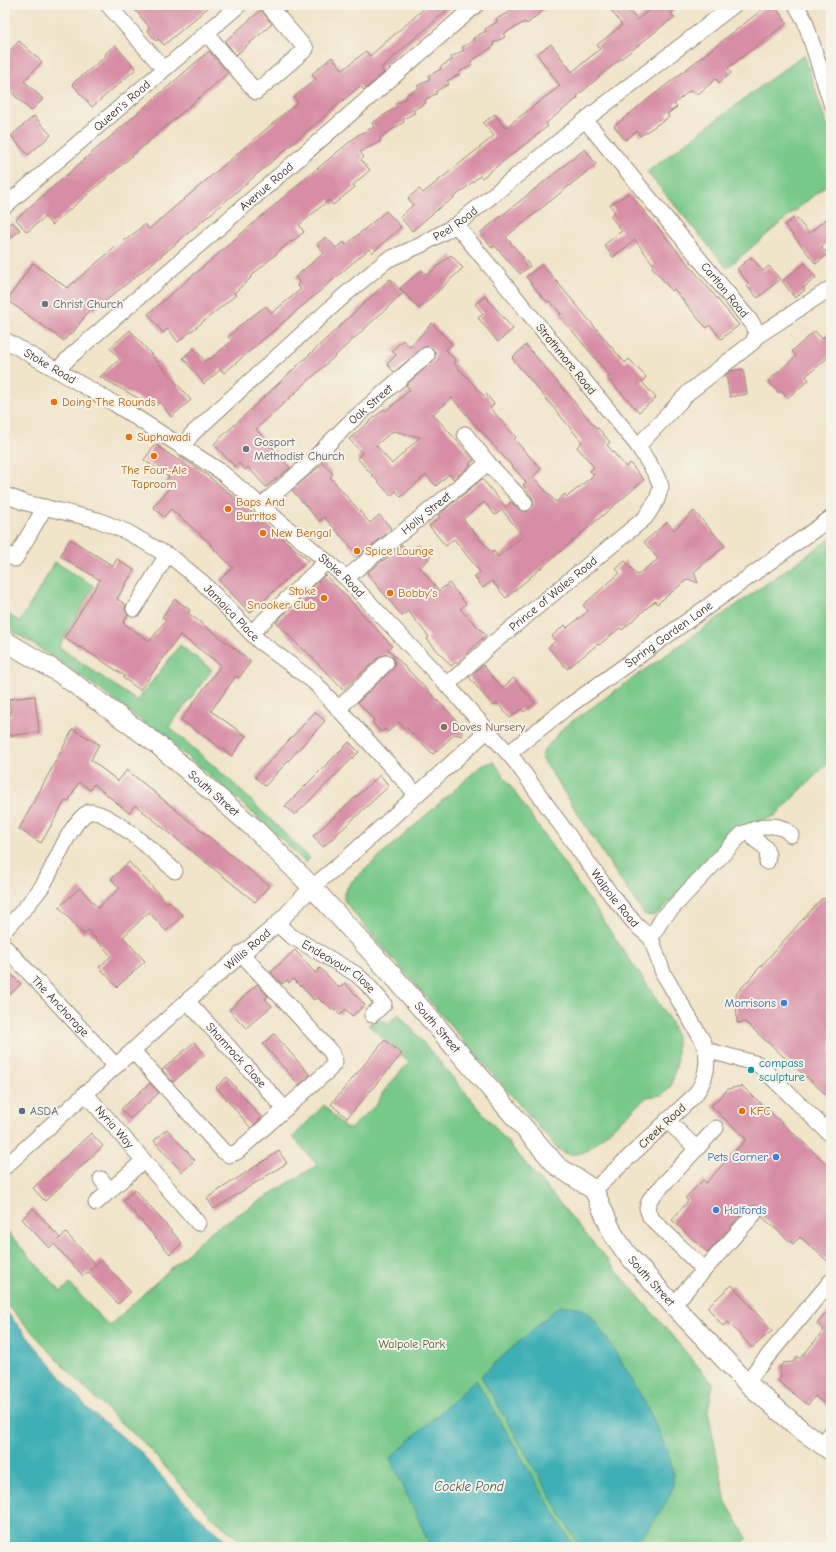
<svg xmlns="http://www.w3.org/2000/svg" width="836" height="1552" font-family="'Comic Neue',sans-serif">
<rect width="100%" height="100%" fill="#f7f3e8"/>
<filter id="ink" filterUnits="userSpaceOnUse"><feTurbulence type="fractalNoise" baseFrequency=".025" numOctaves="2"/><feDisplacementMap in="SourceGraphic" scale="8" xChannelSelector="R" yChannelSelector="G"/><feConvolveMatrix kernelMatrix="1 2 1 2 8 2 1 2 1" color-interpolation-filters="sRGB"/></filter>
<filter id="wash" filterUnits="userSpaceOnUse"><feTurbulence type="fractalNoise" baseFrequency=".012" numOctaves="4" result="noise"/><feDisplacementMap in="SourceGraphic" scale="16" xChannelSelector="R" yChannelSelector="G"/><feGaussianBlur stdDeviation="0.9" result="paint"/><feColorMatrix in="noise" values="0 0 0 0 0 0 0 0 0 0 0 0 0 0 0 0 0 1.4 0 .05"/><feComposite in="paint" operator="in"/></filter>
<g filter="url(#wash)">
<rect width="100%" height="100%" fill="#f0e4c9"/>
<g fill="#77c889" stroke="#597954">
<path d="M804 54 824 117 831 131V181L727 268 647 172Z"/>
<path d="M831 538V760L775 816 735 829 662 910C656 915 652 918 644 914L619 878 542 758 541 754 564 727Z"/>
<path d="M55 562 94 586 59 647 137 701 180 645 212 670 169 727 232 782 310 858 306 863C215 774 113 694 5 626V612L20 622Z"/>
<path d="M494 762 646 983 670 1021 677 1038V1063L672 1084 668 1090 662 1095 647 1097 588 1150C577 1155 569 1157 558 1149L364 926 344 900V893L350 883 482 765Z"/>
<path d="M399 1014 713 1384 708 1411 726 1502 747 1538 740 1547H248L213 1518 189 1494 143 1442 116 1419 70 1373 5 1303V1229L61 1292 70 1284 109 1326 210 1232 317 1165 293 1137 324 1105 345 1128 350 1129 377 1104 383 1092 409 1062 368 1025 378 1019 388 1023Z"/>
</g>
<g fill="#3dafb5" stroke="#3c6c6a">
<path d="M559 1306C571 1305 583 1307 592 1316 613 1347 680 1451 673 1485 669 1505 646 1530 634 1547H580L481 1376Z"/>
<path d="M5 1310 87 1408 140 1451 150 1464 202 1520 235 1547H5Z"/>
<path d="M476 1380 574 1547H431L390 1458Z"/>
</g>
<g id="blocks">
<g fill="#d78da5" fill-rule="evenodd">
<path d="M131 5H211L164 45 158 39 156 41 147 30 150 28Z"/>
<path d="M280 5H294L286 12Z"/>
<path d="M428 5H453L381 68 384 73 364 90 360 86 166 252 93 311 91 308 71 335 69 334 64 341 7 300 33 263 67 288 125 239 126 240 145 224 149 229 298 102 294 97 316 79 312 74 332 57 343 70 366 51 370 56Z"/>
<path d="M506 5H549L527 24 525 22 503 34 505 37 493 43 494 46 470 62 472 65 459 72 460 74 447 81 449 84 436 91 437 93 425 100 426 103 413 110 415 113 403 119 404 122 380 138 381 141 360 152 364 157 361 160 370 170 353 185 355 187 333 205 329 200 299 225 304 232 292 242 291 241 250 277 251 278 234 293 236 295 178 342 168 329 163 333 148 314 306 178 358 135 374 127 372 123 397 107 395 104 407 98 406 95 419 88 417 86 430 79 428 76 441 69 440 67 452 60 451 57 464 50 462 47 474 41 473 38 486 31 485 29 497 22 496 19 511 11Z"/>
<path d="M607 5H625L637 20 655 5H681L671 13 674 17 608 69 577 96 578 98 546 123 548 126 482 178 480 176 446 204 445 203 412 231 400 217 413 205 408 198 419 189 423 193 494 136 483 123 495 114 505 128 560 86 537 54 551 44 572 72 600 49 597 45 622 25Z"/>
<path d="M768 5H774L787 23 728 68 731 73 719 83 716 79 698 94 689 91 674 104 677 107 667 114 669 117 640 136 637 131 625 140 614 126Z"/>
<path d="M261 10 272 24 236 55 225 41Z"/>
<path d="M19 41 42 62 24 81 43 99 31 111 5 86V56Z"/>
<path d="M115 45 136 69 92 107 72 84 106 56 105 54Z"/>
<path d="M209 51 228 73 52 225 45 217 27 232 16 219Z"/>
<path d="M34 116 51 135 28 155 11 136Z"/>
<path d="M585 149 596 164 506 237 530 266 520 274 495 246 492 248 480 233Z"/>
<path d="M629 193 739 325 721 339 710 325 707 328 701 322 674 289 672 291 652 267 654 265 635 240 613 257 604 245 622 231 610 216 615 212 610 205Z"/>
<path d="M386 211 401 227 372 253 369 249 224 373 221 369 204 384 183 358 194 348 205 361 209 358 210 359 232 341 228 337 243 323 266 306 272 313 301 289 297 285 299 282 295 277 324 253 317 244 326 237 336 248 344 242 346 245Z"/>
<path d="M831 215V238L821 247 828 254 816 264 785 225 795 217 809 233Z"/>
<path d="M12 222 20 230 5 243V228Z"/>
<path d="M451 255 463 268 419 309 400 288 422 270 427 275Z"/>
<path d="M751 257 763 271 769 266 780 279 758 298 747 286 749 284 737 269Z"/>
<path d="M805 263 816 278 803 288 805 290 795 298 782 281Z"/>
<path d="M542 264 625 363 629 359 646 377 642 382 656 398 639 412 607 378 610 376 559 315 561 314 550 301 548 302 542 297 526 277Z"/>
<path d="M390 279 403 293 256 429 290 468 266 487 248 467 245 470 239 463 235 467 214 444Z"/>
<path d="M485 296 513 329 498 342 478 318 483 314 475 304Z"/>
<path d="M432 323 452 344 446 350 456 361 454 363 484 396 486 394 494 404 490 408 516 437 514 439 541 469 533 477 556 502 565 494 567 497 594 475 590 471 594 467 577 447 582 442 512 358 526 345 597 429 598 428 610 442 607 445 626 467 630 463 644 480 506 598 492 581 483 588 474 577 480 572 454 539 446 546 429 526 440 517 438 515 482 479 506 507 511 502 519 509 527 512 534 505 532 497 523 485 526 482 452 398 433 414 474 460 469 464 471 465 454 479 449 474 436 486 426 475 401 497 396 491 391 496 357 458 362 453 349 439 384 409 386 411 410 390 406 385 433 361 436 353 433 349 426 346 394 372 387 364 396 355 392 351 403 340 410 347ZM393 431 420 437 392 464 376 445ZM484 502 495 515 502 510 523 536 498 557 494 551 492 553 463 519Z"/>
<path d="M130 330 191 400 171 417 160 402 154 407 100 377 120 359 110 348Z"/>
<path d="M831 330V355L806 376 809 380 787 398 781 391 779 393 768 381 796 356 792 351 815 331 822 339Z"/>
<path d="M743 369 747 394 730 397 726 374 730 371Z"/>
<path d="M155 444 179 461 181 457 211 478 308 560 250 613 219 580 233 568 210 545 211 544 171 509 164 517 153 507 172 485 165 482 169 477 144 460Z"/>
<path d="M323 463 333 474 330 477 370 523 379 515 391 528 390 531 359 556 324 517 319 521 292 490Z"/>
<path d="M694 511 725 546 694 572 698 583 688 579 657 604 655 601 622 630 620 628 599 645 598 644 567 669 548 647 556 641 552 636 565 625 567 628 588 611 583 605 620 573 616 569 625 561 637 575 658 559 644 542 667 522 674 530Z"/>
<path d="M70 539 113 566 117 559 134 570 117 599 126 605 125 609 128 615 123 623 150 641 166 620 162 617 175 599 190 610 188 613 251 661 239 678 236 676 211 711 246 736 232 756 181 720 221 665 180 635 140 690 123 678 125 676 81 647 80 648 64 638 100 580 60 556Z"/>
<path d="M402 545 408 553 418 546 429 559 420 567 439 591 449 583 466 604 460 609 486 635 457 663 456 662 451 666 427 639 429 637 408 611 402 616 367 573Z"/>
<path d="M325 575 346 596 392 646 388 649 461 725 462 736 455 734 433 754 407 728 405 729 399 722 388 732 385 729 381 732 372 722 374 720 358 702 392 669 395 665 393 657 388 654 380 656 343 690 305 650 304 651 276 622Z"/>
<path d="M483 665 502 688 514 678 535 703 524 712 521 709 510 718 497 703 493 706 469 677Z"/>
<path d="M35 696 39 732 5 736V715H11L9 699Z"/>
<path d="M315 712 325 721 265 786 255 777Z"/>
<path d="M73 729 99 744 91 760 118 781 127 770 269 886 255 902 135 805 129 813 94 784 90 790 79 782 68 802 65 801 41 843 19 829Z"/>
<path d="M349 742 359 752 295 815 285 806Z"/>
<path d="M380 775 389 786 323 847 313 836Z"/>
<path d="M129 862 167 903 169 901 183 916 166 931 149 912 123 937 145 961 117 987 99 967 111 956 88 930 83 934 59 907 80 888 98 908 120 888 111 879Z"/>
<path d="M831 898V1099L745 1022 737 1023 736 994 821 899Z"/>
<path d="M295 950 315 973 320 968 339 988 345 983 365 1005 352 1016 346 1009 340 1015 335 1010 334 1011 324 1002 323 1003 317 997 314 1000 301 985 300 986 293 979 289 983 287 980 282 984 271 972Z"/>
<path d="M5 968 21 984 5 999Z"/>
<path d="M257 984 268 996 265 999 272 1006 246 1028 229 1010Z"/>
<path d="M274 1034 310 1075 299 1085 263 1044Z"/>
<path d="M385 1040 402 1054 347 1118 331 1104Z"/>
<path d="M194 1042 205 1054 173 1082 162 1070Z"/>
<path d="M227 1077 261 1118 251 1128 216 1087Z"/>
<path d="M150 1083 159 1093 130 1119 121 1109Z"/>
<path d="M742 1086 831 1168V1264L800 1237 793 1244 762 1217V1211L756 1205 747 1208 708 1253 672 1220 688 1201 685 1198 703 1180 706 1183 746 1139 711 1106 728 1089Z"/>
<path d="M167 1129 195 1160 182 1172 154 1141Z"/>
<path d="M91 1133 103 1146 45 1201 33 1188Z"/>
<path d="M279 1151 287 1163 214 1209 207 1198Z"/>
<path d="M135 1190 182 1243 170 1254 123 1200Z"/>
<path d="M33 1208 60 1238 58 1240 66 1233 96 1265 90 1270 101 1260 131 1292 118 1304 88 1272 83 1276 54 1244 49 1248 22 1219Z"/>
<path d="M732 1285 772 1331 752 1348 728 1322 723 1326 707 1307Z"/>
<path d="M831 1307V1409L815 1396 808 1405 778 1381 781 1377 780 1367 783 1363 793 1362 798 1356 800 1359 824 1330 817 1324Z"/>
</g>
</g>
</g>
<g filter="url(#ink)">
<use href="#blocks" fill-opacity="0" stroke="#968774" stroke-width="1"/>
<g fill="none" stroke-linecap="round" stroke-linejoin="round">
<defs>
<g id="minor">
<path d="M108 5 164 69"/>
<path d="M796 5 805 21 831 103"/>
<path d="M206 33 256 92 306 49 268 5"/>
<path id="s1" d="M585 120 752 323C757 331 757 335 752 343L689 392 638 446"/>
<path id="s2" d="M5 206 239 5"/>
<path d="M756 337 831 288"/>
<path id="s3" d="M5 340 115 404 220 471 346 578 447 685 515 761 612 896 637 926 651 938 663 973 704 1043C710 1062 706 1080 695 1095L594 1190"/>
<path id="s4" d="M58 369 72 355 476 5"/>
<path d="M465 434 488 463 525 503"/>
<path id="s5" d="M183 446 192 434 347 293 387 260 421 245 456 225 585 120 734 5"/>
<path id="s6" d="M5 495 26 503 98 520 127 532 174 559 202 582 259 641 314 682 417 795"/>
<path id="s7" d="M262 505 304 468 348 424 427 355"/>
<path d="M5 553 15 559 45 507"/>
<path id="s8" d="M346 578 488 463"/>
<path d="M134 609 167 555"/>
<path d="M251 633 326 562"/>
<path id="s9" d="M447 685 492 644 645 518 657 500 661 486 655 473 638 446 456 225"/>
<path d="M338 709 386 663"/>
<path id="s10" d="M509 753 566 708 831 518"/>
<path d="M754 839 765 847 768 855 767 862"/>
<path id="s11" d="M277 924 291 936 356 974 367 984 384 1004 372 1015"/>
<path d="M5 930C18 916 32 901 43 885 55 866 70 821 89 812 108 809 160 857 175 871"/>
<path d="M651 938 662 919 742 834C758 828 778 819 791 835"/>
<path id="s12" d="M5 947 116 1066"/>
<path id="s13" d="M187 1001 285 1109"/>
<path d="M706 1050 758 1064 831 1135"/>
<path d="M133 1051 223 1151 229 1155 237 1152 329 1070 335 1062 331 1052 241 953"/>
<path id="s14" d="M85 1093 198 1223"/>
<path d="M667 1120 697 1149"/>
<path id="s15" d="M5 1167 187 1001 277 924 312 887 344 861 488 730"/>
<path d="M101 1179 110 1191"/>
<path d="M96 1203 143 1161"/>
<path d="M703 1269 650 1217 647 1208 650 1199 716 1128"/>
<path d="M673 1305 754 1214"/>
<path d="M746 1382 831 1281"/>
<path d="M822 1445 831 1433"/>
</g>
<g id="major">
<path id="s16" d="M5 641 61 674 157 744 256 830 312 887 395 978 557 1166 594 1190 613 1234 627 1254 673 1305 746 1382 801 1430 831 1451"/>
</g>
</defs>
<use href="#minor" stroke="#968774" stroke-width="17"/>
<use href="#major" stroke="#968774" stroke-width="21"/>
<use href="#minor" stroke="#fff" stroke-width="15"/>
<use href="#major" stroke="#fff" stroke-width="19"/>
</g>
</g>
<g fill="#6b7280" stroke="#f7f3e8" stroke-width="1.5">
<circle cx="45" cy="304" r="4"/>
<circle cx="246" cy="449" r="4"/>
</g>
<g fill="#e8710a" stroke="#f7f3e8" stroke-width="1.5">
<circle cx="54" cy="402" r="4"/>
<circle cx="129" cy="437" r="4"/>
<circle cx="154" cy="456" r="4"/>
<circle cx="228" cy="509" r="4"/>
<circle cx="263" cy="533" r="4"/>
<circle cx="357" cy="551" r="4"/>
<circle cx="390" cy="593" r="4"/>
<circle cx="324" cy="598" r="4"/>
<circle cx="742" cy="1111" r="4"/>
</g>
<circle fill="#8d6e63" stroke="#f7f3e8" stroke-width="1.5" cx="444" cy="727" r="4"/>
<g fill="#3f7fe0" stroke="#f7f3e8" stroke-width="1.5">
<circle cx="784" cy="1003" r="4"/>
<circle cx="776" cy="1157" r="4"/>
<circle cx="716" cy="1210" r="4"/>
</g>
<circle fill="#0f9aa8" stroke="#f7f3e8" stroke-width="1.5" cx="751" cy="1070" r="4"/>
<circle fill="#5c6f8a" stroke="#f7f3e8" stroke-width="1.5" cx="22" cy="1111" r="4"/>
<g text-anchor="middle" stroke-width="4" stroke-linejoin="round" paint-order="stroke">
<g font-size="12" fill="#3b2a1e" stroke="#f7f3e8">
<text dy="4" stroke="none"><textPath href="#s2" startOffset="154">Queen's Road</textPath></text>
<text dy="4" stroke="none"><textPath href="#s4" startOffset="277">Avenue Road</textPath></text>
<text dy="4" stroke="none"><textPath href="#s5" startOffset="354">Peel Road</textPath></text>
<text dy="4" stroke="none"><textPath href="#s1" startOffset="220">Carlton Road</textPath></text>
<text transform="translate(566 359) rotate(51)" y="4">Strathmore Road</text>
<text dy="4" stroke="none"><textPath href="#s3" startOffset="52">Stoke Road</textPath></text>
<text dy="4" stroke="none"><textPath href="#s7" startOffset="148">Oak Street</textPath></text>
<text dy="4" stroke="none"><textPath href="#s8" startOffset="103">Holly Street</textPath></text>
<text dy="4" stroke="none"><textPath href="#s3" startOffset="412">Stoke Road</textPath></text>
<text dy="4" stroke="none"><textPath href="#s9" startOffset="140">Prince of Wales Road</textPath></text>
<text dy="4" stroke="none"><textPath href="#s6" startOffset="261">Jamaica Place</textPath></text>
<text dy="4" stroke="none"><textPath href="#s10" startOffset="199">Spring Garden Lane</textPath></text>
<text dy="4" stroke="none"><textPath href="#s16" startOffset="259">South Street</textPath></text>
<text dy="4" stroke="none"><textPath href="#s3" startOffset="836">Walpole Road</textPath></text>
<text dy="4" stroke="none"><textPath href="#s15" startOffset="326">Willis Road</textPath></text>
<text dy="4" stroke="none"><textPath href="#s11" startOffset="75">Endeavour Close</textPath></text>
<text dy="4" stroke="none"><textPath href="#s12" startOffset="81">The Anchorage</textPath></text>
<text dy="4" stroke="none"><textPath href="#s16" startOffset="583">South Street</textPath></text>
<text dy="4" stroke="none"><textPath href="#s13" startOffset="73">Shamrock Close</textPath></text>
<text transform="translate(662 1126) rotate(-43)" y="4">Creek Road</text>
<text dy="4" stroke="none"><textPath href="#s14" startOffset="45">Nyria Way</textPath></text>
<text dy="4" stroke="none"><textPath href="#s16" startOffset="919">South Street</textPath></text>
</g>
<g font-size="12" fill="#5b616d" stroke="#f7f3e8" text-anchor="start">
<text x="53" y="308">Christ Church</text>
<text x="254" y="446">Gosport<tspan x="254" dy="14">Methodist Church</tspan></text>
</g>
<g font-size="12" fill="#c56008" stroke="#f7f3e8" text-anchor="start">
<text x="62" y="406">Doing The Rounds</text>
<text x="137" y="441">Suphawadi</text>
<text x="154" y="474" text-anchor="middle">The Four-Ale<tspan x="154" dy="14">Taproom</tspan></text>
<text x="236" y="506">Baps And<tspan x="236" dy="14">Burritos</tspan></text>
<text x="271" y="537">New Bengal</text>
<text x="365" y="555">Spice Lounge</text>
<text x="316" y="595" text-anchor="end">Stoke<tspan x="316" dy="14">Snooker Club</tspan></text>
<text x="398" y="597">Bobby's</text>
<text x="750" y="1115">KFC</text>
</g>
<g font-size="12" fill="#785e54" stroke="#f7f3e8" text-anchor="start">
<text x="452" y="731">Doves Nursery</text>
</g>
<g font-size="12" fill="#366cbe" stroke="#f7f3e8" text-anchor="end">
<text x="776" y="1007">Morrisons</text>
<text x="768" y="1161">Pets Corner</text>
<text x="724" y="1214" text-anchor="start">Halfords</text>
</g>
<g font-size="12" fill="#0d838f" stroke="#f7f3e8" text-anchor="start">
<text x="759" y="1067">compass<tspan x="759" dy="14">sculpture</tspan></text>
</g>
<g font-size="12" fill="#4e5e75" stroke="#f7f3e8" text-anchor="start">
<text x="30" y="1115">ASDA</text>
</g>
<g font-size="12" fill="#4d593e" stroke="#f7f3e8">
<text x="412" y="1348">Walpole Park</text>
</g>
<g font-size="13" font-style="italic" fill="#3c5953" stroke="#f7f3e8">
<text x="469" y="1491">Cockle Pond</text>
</g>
</g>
<rect width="836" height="1552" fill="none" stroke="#f7f3e8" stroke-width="20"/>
</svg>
